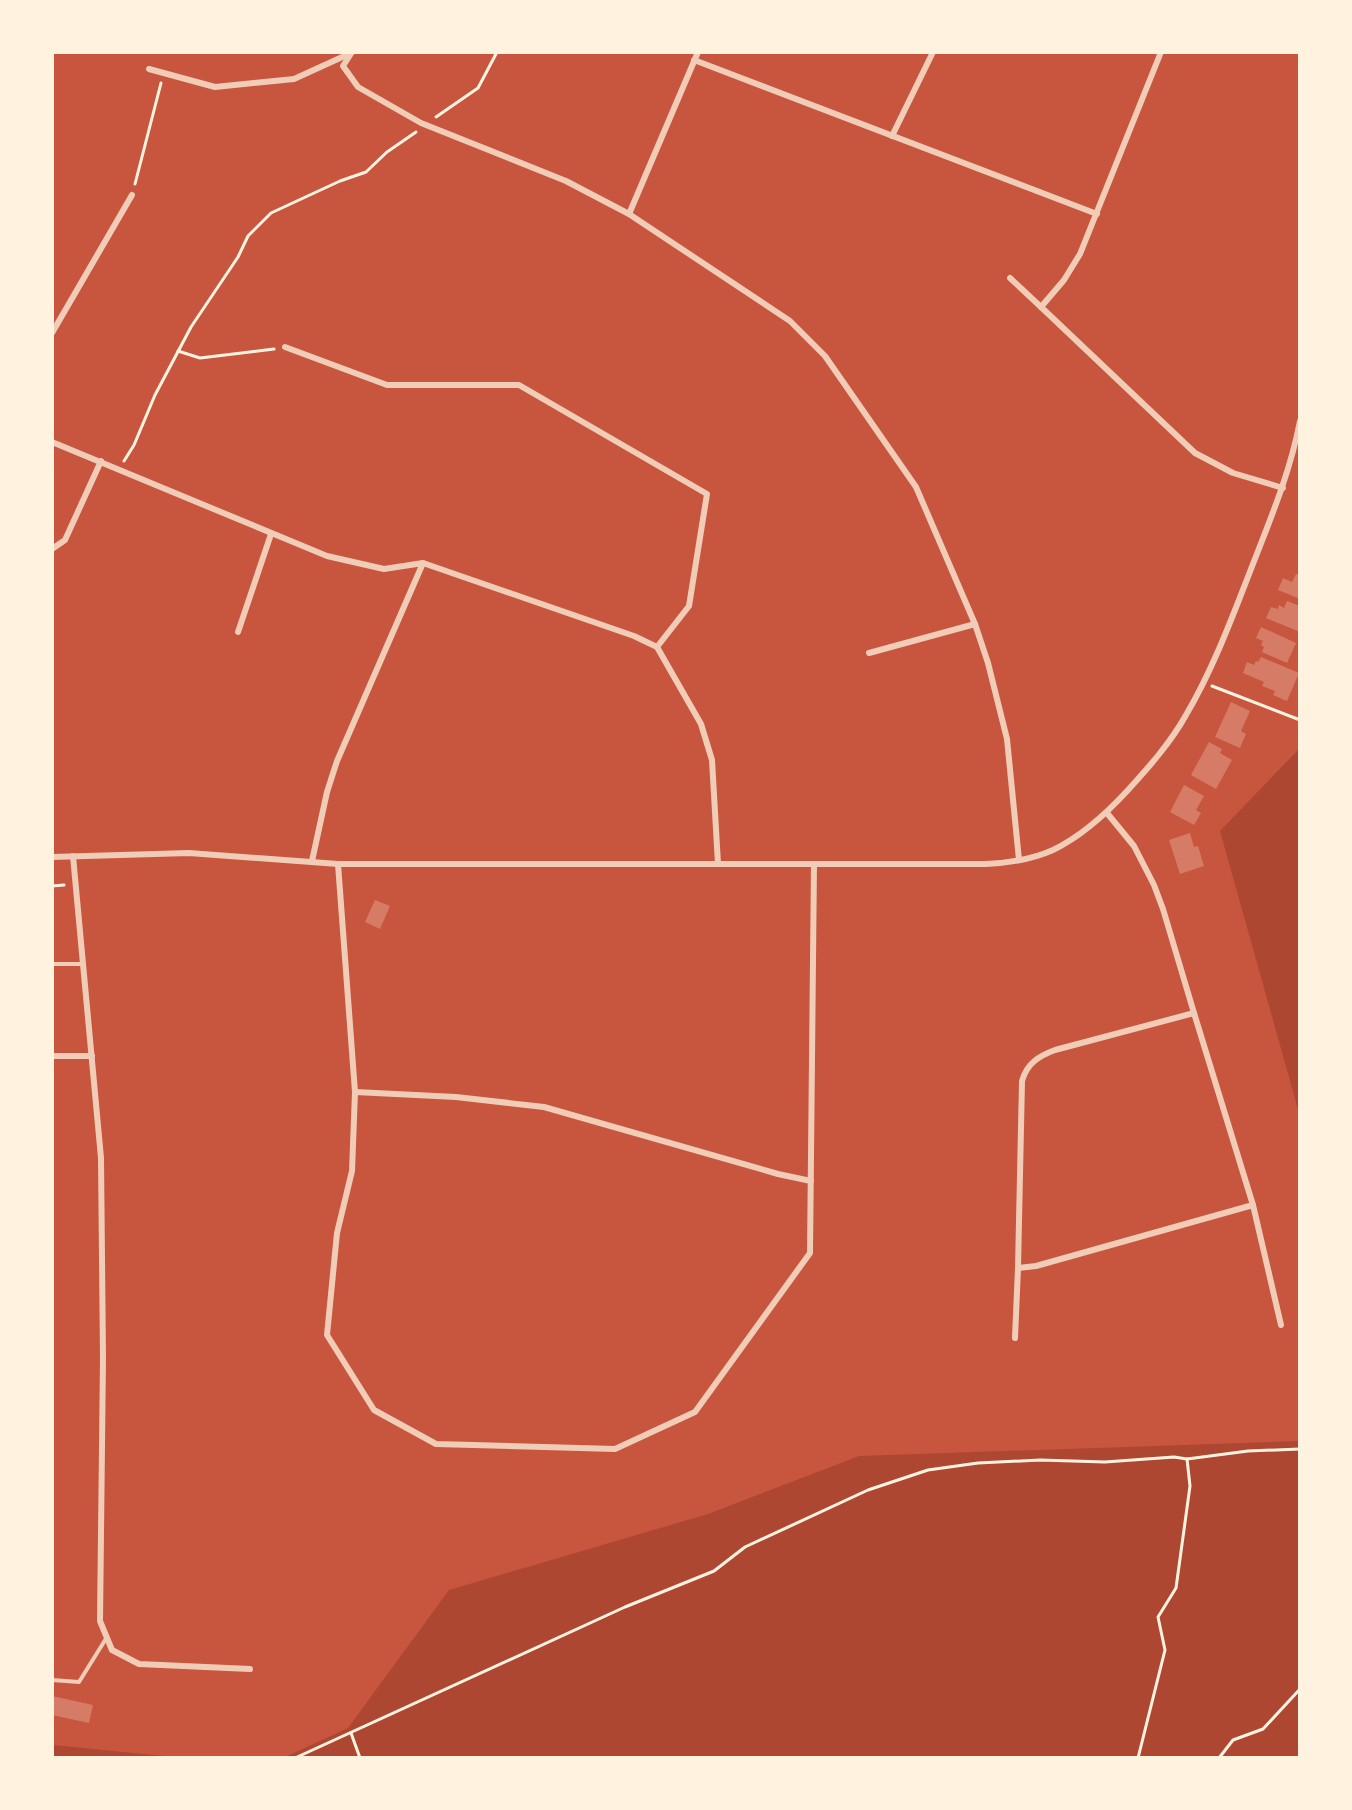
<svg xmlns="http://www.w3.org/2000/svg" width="1352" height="1810" font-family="'Roboto Serif',serif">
<rect width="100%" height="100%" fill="#c8553d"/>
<g fill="#ae4732">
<path d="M1299 749V1113L1220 831Z"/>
<path d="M1299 1441V1757L283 1758 348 1728 449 1590 708 1514 859 1456Z"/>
<path d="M52 1745H53L173 1757H53Z"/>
</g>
<g fill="#d67c66">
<path d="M1296 574 1300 575V599L1278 590 1283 578 1292 582Z"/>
<path d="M1287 601 1300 606V632L1266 618 1271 607 1278 609 1279 605 1284 608Z"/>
<path d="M1261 627 1296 643 1287 663 1262 652 1264 647 1261 645 1263 641 1256 638Z"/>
<path d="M1261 657 1299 673 1287 701 1273 695 1275 691 1262 686 1264 682 1243 673 1247 662 1254 665 1256 661 1258 662Z"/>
<path d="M1231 702 1250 711 1241 731 1246 734 1240 748 1215 737Z"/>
<path d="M1209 742 1222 749 1220 753 1232 760 1216 789 1191 775Z"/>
<path d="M1184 785 1204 796 1196 810 1201 813 1194 825 1170 812Z"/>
<path d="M1190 833 1194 847 1198 846 1204 866 1180 874 1169 840Z"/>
<path d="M375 900 390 906 380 929 365 922Z"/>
<path d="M52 1696 93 1705 89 1723 52 1715Z"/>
</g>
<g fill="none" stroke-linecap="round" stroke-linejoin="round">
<g stroke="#fff3e0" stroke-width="3">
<path d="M436 117 478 88 497 52"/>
<path d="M135 184 161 83"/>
<path d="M178 351 200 358 274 349"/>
<path d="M124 461 134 445 155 395 191 327 238 257 248 236 271 213 340 181 366 172 387 152 416 132"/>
<path d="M1212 686 1300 720"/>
<path d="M52 886 64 885"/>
<path d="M351 1733 360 1758"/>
<path d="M295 1758 625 1607 714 1571 745 1547 868 1490 928 1470 978 1463 1040 1460 1105 1462 1174 1457 1187 1459 1248 1451 1300 1449"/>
<path d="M1138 1758 1165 1650 1158 1617 1176 1588 1190 1486 1187 1459"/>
<path d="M1219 1758 1233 1740 1263 1729 1300 1689"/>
</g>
<g stroke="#f1ccb7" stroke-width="4">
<path d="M52 964H82"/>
<path d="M52 1680 79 1682 107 1637"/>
</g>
<g stroke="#f1ccb7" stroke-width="6">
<path d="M352 52 343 66 358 87 421 123 566 181 629 214 790 321 825 356 916 487 975 624 988 663 1007 739 1019 860"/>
<path d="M1161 52 1080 254 1064 280 1041 307 1195 453 1233 473 1283 488"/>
<path d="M694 60 1097 214"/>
<path d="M149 69 215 87 294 79 351 53"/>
<path d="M892 136 933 52"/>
<path d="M629 214 698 52"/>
<path d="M1010 278 1041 307"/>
<path d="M52 333 132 195"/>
<path d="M285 347 387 385H519L707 494 689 606 657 647"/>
<path d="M52 442 327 556 384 569 423 563 634 636 657 647 701 724 712 760 718 864"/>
<path d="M52 549 65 540 101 461"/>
<path d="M238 632 271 534"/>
<path d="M869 653 975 624"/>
<path d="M1107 813 1134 846 1154 885 1163 909 1194 1013 1055 1050C1039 1056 1027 1063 1022 1081L1018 1268 1036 1266 1253 1205"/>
<path d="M73 856 101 1158 103 1358 100 1621 112 1650 139 1664 250 1669"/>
<path d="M52 857 189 853 338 864H986C1009 863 1033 859 1053 850 1082 836 1106 814 1128 790 1149 767 1171 742 1186 715 1213 669 1232 618 1251 569 1270 520 1290 473 1300 421"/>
<path d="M312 861 327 792 337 761 423 563"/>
<path d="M338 864 355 1092 456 1097 544 1107 778 1174 811 1181"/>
<path d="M1194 1013 1253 1205 1281 1325"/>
<path d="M52 1056H92"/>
<path d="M355 1092 352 1171 337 1233 327 1335 374 1410 436 1444 615 1449 695 1412 810 1253 814 864"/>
<path d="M1015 1338 1018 1268"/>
</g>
</g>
<rect width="1352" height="1810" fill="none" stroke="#fff3e0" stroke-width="108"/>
</svg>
